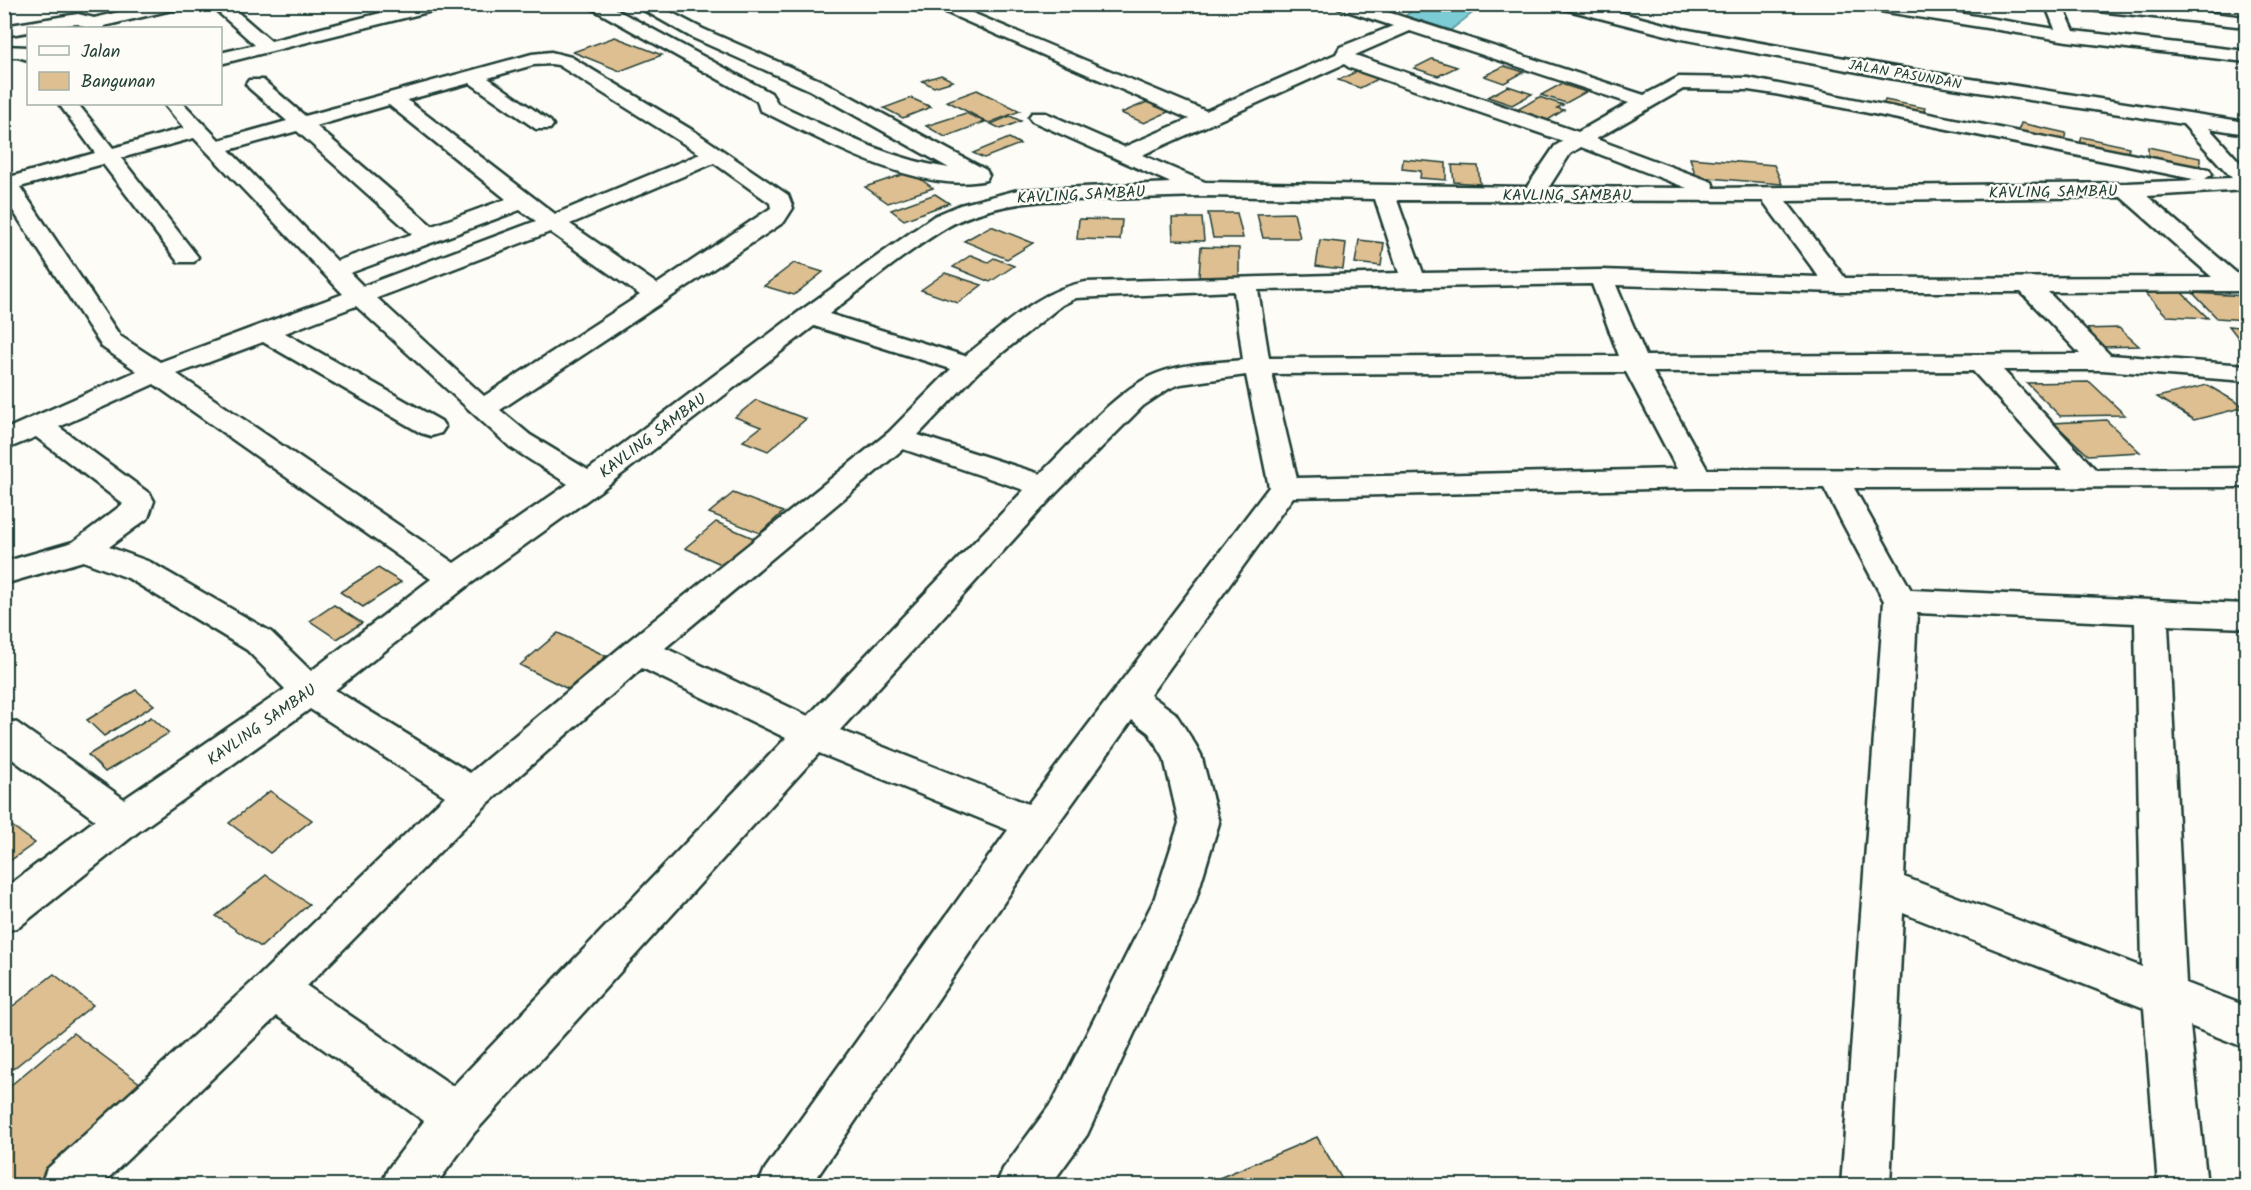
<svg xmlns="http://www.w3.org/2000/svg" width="2251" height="1190" font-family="Kalam,sans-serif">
<rect width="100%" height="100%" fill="#fdfcf7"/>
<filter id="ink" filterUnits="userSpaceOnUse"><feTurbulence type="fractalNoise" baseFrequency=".0167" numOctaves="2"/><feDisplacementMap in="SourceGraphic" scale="12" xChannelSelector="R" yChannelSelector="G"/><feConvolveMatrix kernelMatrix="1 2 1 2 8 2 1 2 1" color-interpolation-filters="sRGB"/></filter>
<g filter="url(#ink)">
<path fill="#7bccd6" stroke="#569395" stroke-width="1.5" d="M1421 4 1461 5 1479 8 1451 30 1405 16Z"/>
<g fill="#ddbf91" stroke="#1f3d34" stroke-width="1.5">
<path d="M615 37 662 55 620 71 573 52Z"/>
<path d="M1432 59 1457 67 1438 76 1414 68Z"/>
<path d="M1504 66 1524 72 1504 83 1484 76Z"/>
<path d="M1360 70 1382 77 1360 88 1338 80Z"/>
<path d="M941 75 953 81 934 87 922 81Z"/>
<path d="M1561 84 1586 92 1566 103 1541 95Z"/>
<path d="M1508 86 1532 94 1512 105 1488 97Z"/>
<path d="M977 90 1020 111 989 123 947 101Z"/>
<path d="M1539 97 1563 105 1557 108 1564 110 1548 120 1517 110Z"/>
<path d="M911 98 931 107 903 118 884 108Z"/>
<path d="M1885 100 1925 108 1922 117 1882 108Z"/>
<path d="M1147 102 1170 111 1144 123 1121 113Z"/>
<path d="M966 113 985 122 945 137 926 126Z"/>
<path d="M1010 116 1021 121 1001 129 991 124Z"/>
<path d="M2021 123 2066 133 2063 144 2017 134Z"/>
<path d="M2082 137 2129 147 2127 158 2079 147Z"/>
<path d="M1009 138 1020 144 984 158 973 153Z"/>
<path d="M2148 147 2200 158V170L2148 159Z"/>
<path d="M1690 158 1774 165 1782 184 1696 177Z"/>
<path d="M1403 159 1446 163V180L1420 178 1421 171 1402 169Z"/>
<path d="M1452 165 1478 166 1480 184 1454 182Z"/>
<path d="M910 172 933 188 888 203 865 187Z"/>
<path d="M935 194 949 203 904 220 891 210Z"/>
<path d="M1208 213H1237L1243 238H1213Z"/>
<path d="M1294 213 1300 238H1263L1257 214Z"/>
<path d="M1172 218H1202L1204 241 1173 240Z"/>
<path d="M1079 219 1122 220 1120 240 1077 239Z"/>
<path d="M991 226 1033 243 1007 259 964 241Z"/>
<path d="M1320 240 1346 243 1343 269 1316 266Z"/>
<path d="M1359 240 1384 243 1381 266 1355 263Z"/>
<path d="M1201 247 1239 248V279L1199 277Z"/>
<path d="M971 255 988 262 994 258 1014 266 990 282 953 267Z"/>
<path d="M794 263 823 272 794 295 764 286Z"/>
<path d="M945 273 982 285 958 303 921 290Z"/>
<path d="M2142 290 2181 292 2208 318 2167 316Z"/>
<path d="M2193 293 2246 296V320L2217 318Z"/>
<path d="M2229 326 2246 328V348Z"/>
<path d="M2119 328 2139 346 2101 347 2082 329Z"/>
<path d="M2090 382 2125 415 2060 416 2027 383Z"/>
<path d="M2207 385 2245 407 2194 420 2157 397Z"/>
<path d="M756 400 806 419 768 451 743 441 761 427 735 417Z"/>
<path d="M2106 420 2140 452 2088 455 2054 423Z"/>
<path d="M733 493 783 512 760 533 709 513Z"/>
<path d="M716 522 758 540 728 567 685 548Z"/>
<path d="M378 568 401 582 363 607 340 592Z"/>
<path d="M334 605 362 623 337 639 310 621Z"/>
<path d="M558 633 606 656 568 689 520 665Z"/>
<path d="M136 690 154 705 104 736 87 720Z"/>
<path d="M151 717 169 733 105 772 88 755Z"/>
<path d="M270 791 312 820 270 853 229 823Z"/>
<path d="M4 820 35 843 4 865Z"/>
<path d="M266 875 309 904 261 947 216 916Z"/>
<path d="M54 974 93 1005 4 1076V1013Z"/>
<path d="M73 1033 145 1087 36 1186H4V1091Z"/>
<path d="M1317 1137 1346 1186H1200Z"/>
</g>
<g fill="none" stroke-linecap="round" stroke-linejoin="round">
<defs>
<g id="minor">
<path d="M151 4H182L180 8 104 26V28H86L78 24 28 28V32L4 36V26L78 14 94 18Z"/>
<path d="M209 4H228L271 41 416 4H446L444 8 220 64V53L255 45Z"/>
<path d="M584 4H606L771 93 778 104C834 130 888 159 949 168L810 90 691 37 633 4H655L703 29 824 82 986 170 989 175 986 180C920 196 818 138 760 110L757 101Z"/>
<path d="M927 4H951L1206 111 1336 54 1340 47 1393 26 1338 8 1336 4H1363L1644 95 1679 77 1748 78 2201 168 2209 169 2212 174 2205 179 2232 178 2183 124 1895 79 1682 39 1560 8 1558 4H1588L1683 29 1895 67 2246 122V134L2209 128 2246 169V190L2147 196 2241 277H2246V291L2048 292 2110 355 2246 365V381L2102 370H2003L2096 470 2246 468V487L1854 488 1911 590 2246 604V628L2168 625 2186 983 2246 1006V1048L2190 1026 2207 1186H2158L2144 1008 1903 913 1890 1186H1841L1884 601 1824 488H1697L1293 497 1150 695 1175 713 1195 744 1201 755 1219 823 1195 902 1087 1135 1050 1186H996L1003 1169 1053 1101 1154 900 1179 823 1164 758 1149 733 1132 720 1049 836 811 1186H758L765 1169 1008 830 819 753 474 1133 435 1186H381L388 1169 424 1121 277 1016 100 1186H40L47 1169 260 975 445 796 310 709 138 832 19 927 4 932V889L95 820 4 753V719L17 723 124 799 285 689 247 650 128 578 83 561 4 584V562L73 542 123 504 36 437 4 450V430L137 371 102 347 4 197V173L13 176 95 153 59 104H78L113 148 184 128 164 104H184L219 140 287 121 249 88 246 84 249 80H263L305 116 532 54 551 52 571 57 697 133 788 195 793 208 784 222 500 410 530 435 588 470 800 311 934 216 960 205 1018 190 1171 183 1032 121 1029 117 1032 113H1046L1124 147 1189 119ZM1410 31 1629 103 1578 132 1355 55ZM551 64 558 65 700 154 555 214 407 100 470 83 536 129H550L553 125 550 121 488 78 533 65ZM1344 64 1350 68 1563 141 1555 146 1527 187 1205 182 1142 155ZM1683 89 1748 90 1775 94 2198 180 2127 183 1714 188 1712 182 1596 139ZM389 105 506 199 432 226 316 126ZM297 131 412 234 337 261 229 150ZM194 138 343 294 160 362 120 336 20 187 103 164 178 262H194L198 257 194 252 121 158ZM1581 147 1687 188 1549 187 1570 154ZM714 163 770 203 771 208 657 284 570 224ZM1201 196 1375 199 1399 273 1086 282C1038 290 1003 327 965 356L829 314C868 284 907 251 949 226 977 210 1012 204 1043 201ZM2121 197 2212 277 1845 278 1786 201ZM1397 200 1763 201 1819 277 1601 270 1423 273ZM520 210 536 221 363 286 350 273ZM550 232 640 295 484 396 377 298ZM1592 284 1619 356 1269 358 1258 290ZM1616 285 1838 292H2021L2080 354 1646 356ZM1234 291 1243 360C1213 363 1179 363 1151 376 1114 393 1070 445 1040 474L918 435 978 372 1062 305 1076 298ZM356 306 510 447 568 484 454 563 177 374 263 342 421 433 431 436 441 433 445 427 441 421 285 333ZM814 326 951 369 889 432 627 642 470 773 335 690 466 587 600 491ZM1973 371 2063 470 1707 469 1653 372ZM1626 372 1677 469 1297 478 1272 374ZM1246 375 1269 487 1028 804 840 730 1056 493 1143 406 1170 388 1181 384ZM154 384 431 579 311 671 271 632 150 562 109 547 148 518 154 501 150 494 59 427ZM903 449 1024 490 808 716 665 648ZM1917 613 2135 623 2142 967 1904 877ZM642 668 786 738 453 1086 307 986 486 805Z"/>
<path d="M1860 4H1903L2055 29 2045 4H2062L2074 31 2246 51V62L2067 41 1868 9Z"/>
<path d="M2071 4H2131L2246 17V27L2079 9Z"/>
<path d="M4 46 28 47V60L18 57H4Z"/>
</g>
</defs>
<use href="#minor" stroke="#1f3d34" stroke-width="5"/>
<use href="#minor" fill="#fdfcf7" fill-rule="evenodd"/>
</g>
</g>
<g text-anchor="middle" stroke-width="5" stroke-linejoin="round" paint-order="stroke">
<g font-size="14" fill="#1f3d34" stroke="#fdfcf7">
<text transform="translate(1905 74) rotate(10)" y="5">JALAN PASUNDAN</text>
</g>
<g font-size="16" fill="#1f3d34" stroke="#fdfcf7">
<text transform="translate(2053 191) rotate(-1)" y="6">KAVLING SAMBAU</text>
<text transform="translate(1081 194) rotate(-3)" y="6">KAVLING SAMBAU</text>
<text x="1567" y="200">KAVLING SAMBAU</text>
<text transform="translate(652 435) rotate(-37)" y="6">KAVLING SAMBAU</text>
<text transform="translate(261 724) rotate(-35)" y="6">KAVLING SAMBAU</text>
</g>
</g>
<rect width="2251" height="1190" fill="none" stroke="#fdfcf7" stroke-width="24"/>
<rect x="12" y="12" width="2227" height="1166" fill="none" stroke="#1f3d34" stroke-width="2" filter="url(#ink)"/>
<rect x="27" y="27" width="195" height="78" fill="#fdfcf7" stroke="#a4b0a9" stroke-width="1.5"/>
<rect x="39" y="46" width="30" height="9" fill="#fdfcf7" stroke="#a4b0a9" stroke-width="1.5"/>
<text x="81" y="57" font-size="18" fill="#1f3d34">Jalan</text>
<rect x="39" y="72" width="30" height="18" fill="#ddbf91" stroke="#a4b0a9" stroke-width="1.5"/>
<text x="81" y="87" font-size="18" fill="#1f3d34">Bangunan</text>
</svg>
